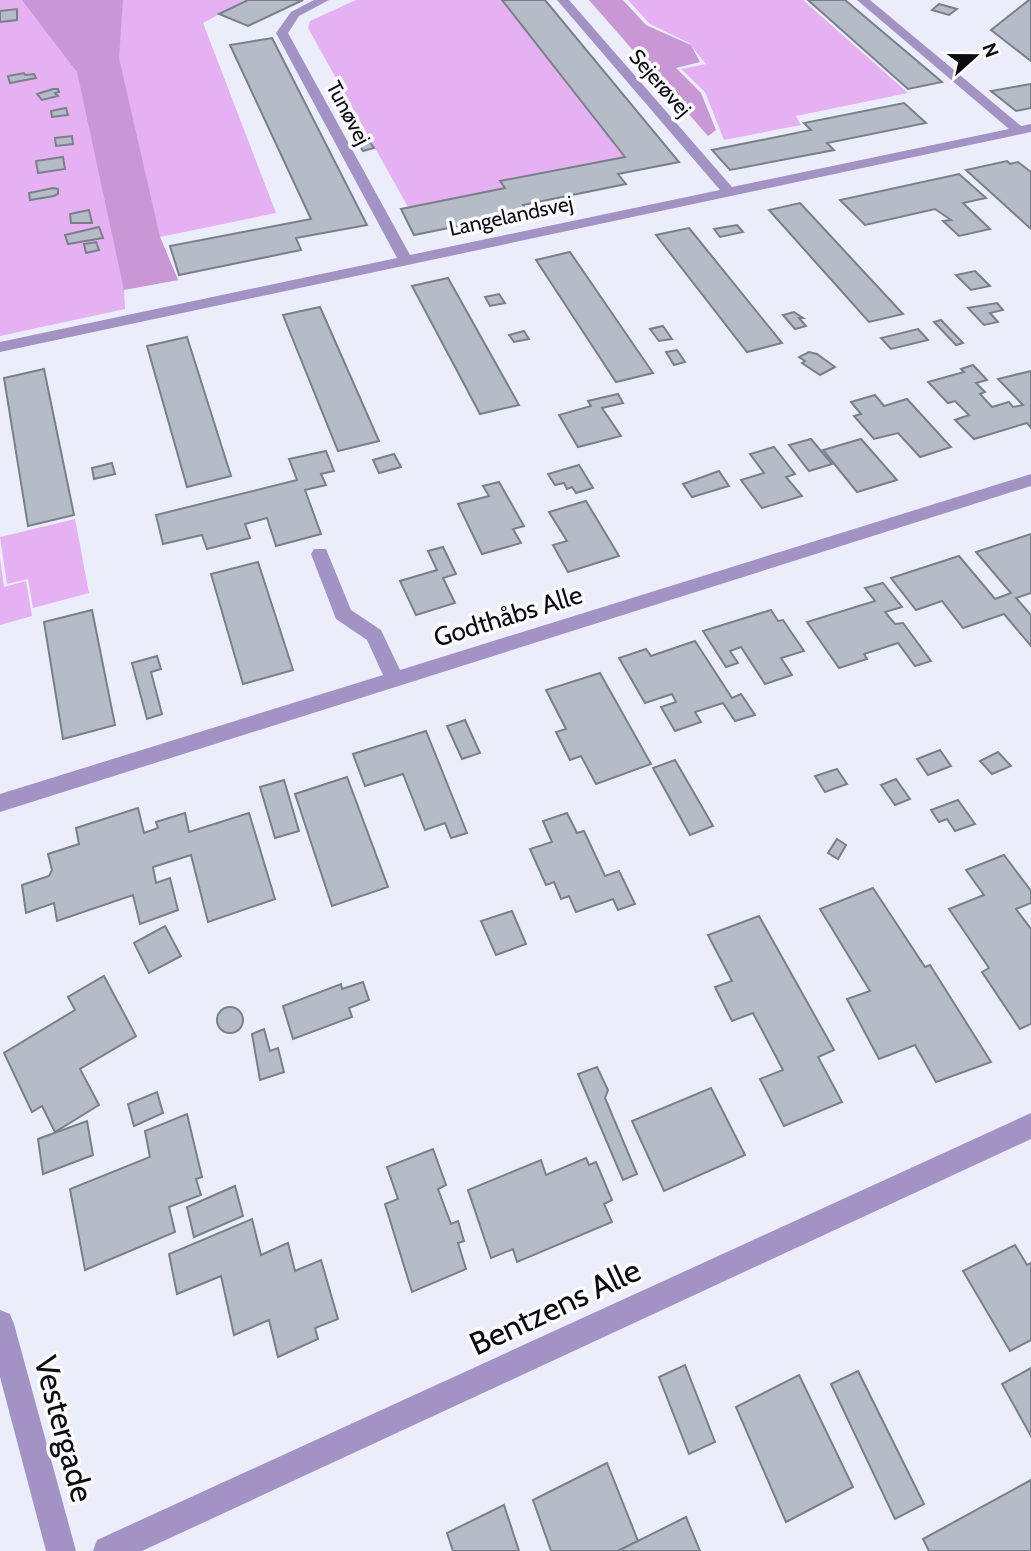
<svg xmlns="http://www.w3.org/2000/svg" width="1031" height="1551" font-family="Cabin,sans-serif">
<rect width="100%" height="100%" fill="#ebedfa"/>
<g fill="#e5b1f2">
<path d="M0 0H245L203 23 276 213 160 237 178 280 124 289 125 309 0 336Z"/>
<path d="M356 0H502L625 157 500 181 505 188 408 207 308 28 310 21Z"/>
<path d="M628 0H803L908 93 796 116 801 125 724 140 705 92 681 69 706 64 689 43 650 24Z"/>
<path d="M75 519 89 593 33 608 28 579 7 584 0 537Z"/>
<path d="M0 558 4 587 26 581 32 616 0 625Z"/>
</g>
<g fill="#c996d6">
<path d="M22 0H123L119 58 160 237 178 280 124 290 77 72Z"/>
<path d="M589 0H623L646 25 691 45 700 62 676 68 701 93 716 130 708 136Z"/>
</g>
<g fill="#b5bcc7" stroke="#79808a" stroke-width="2">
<path d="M248 0H303L248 26 219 14Z"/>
<path d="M502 0H545L679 162 618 174 626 184 523 205 527 212 414 235 401 209 505 188 500 181 625 157Z"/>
<path d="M808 0H845L942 82 908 89Z"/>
<path d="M1029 0H1031V61L991 30Z"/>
<path d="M939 4 957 9 949 15 932 10Z"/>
<path d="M17 9V20L0 22V11Z"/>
<path d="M272 38 367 225 296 238 301 250 179 275 170 246 311 219 230 45Z"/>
<path d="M24 73 25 75 34 74 36 78 10 83 8 76Z"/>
<path d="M1031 84V108L1016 111 991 91Z"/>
<path d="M53 89H58L59 92 55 93 58 96 42 100 37 94Z"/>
<path d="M904 103 926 123 827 143 834 150 730 170 712 150 811 130 804 123Z"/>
<path d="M66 108 68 115 52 117 51 111Z"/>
<path d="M72 136 73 144 56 146 55 138Z"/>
<path d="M368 139 374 148 363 151 357 141Z"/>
<path d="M63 157 65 169 38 173 36 161Z"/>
<path d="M1007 161 1010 164 1018 162 1031 172V229L966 170Z"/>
<path d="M959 174 986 198 963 203 990 229 959 236 943 221 951 220 935 209 865 225 840 200Z"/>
<path d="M53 188 58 189V194L54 196 30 200 29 193Z"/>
<path d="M800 203 903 314 869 322 769 210Z"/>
<path d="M89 210 92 223H71L70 214Z"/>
<path d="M737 225 743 232 720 237 714 229Z"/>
<path d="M99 227 103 238 68 244 65 235Z"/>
<path d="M689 228 782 343 747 352 656 235Z"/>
<path d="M96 242 99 250 86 253 84 244Z"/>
<path d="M570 252 653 373 616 382 536 260Z"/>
<path d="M975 271 990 286 971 290 956 275Z"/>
<path d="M448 278 519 405 480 414 412 286Z"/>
<path d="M499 294 505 303 490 306 485 297Z"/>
<path d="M997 303 1003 310 990 313 998 322 984 325 968 308Z"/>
<path d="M320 307 379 441 338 451 283 315Z"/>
<path d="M794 312 803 318H799L806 326 795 329 783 315Z"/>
<path d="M941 320 963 343 956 345 934 322Z"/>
<path d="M663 326 672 339 659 341 650 329Z"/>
<path d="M918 329 928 340 891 349 881 338Z"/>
<path d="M524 331 529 339 514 342 509 335Z"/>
<path d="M187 337 231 476 187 487 147 346Z"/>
<path d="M677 350 685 362 674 365 666 352Z"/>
<path d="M809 352 817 354 835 367 820 375 802 363 805 361 799 357Z"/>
<path d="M973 365 987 380 976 383 985 392 980 394 992 407 1009 402 1013 407 1023 405 998 379 1031 371V428L1027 423 974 439 955 420 969 415 955 401 948 403 928 382 964 372 961 369Z"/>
<path d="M44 369 74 515 28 526 4 378Z"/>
<path d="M618 394 623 403 602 408 621 436 578 447 559 415 591 406 588 401Z"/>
<path d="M875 395 884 406 907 399 951 447 920 457 898 433 874 439 854 416 861 414 851 402Z"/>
<path d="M811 439 832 464 809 471 789 445Z"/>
<path d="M861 439 897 480 857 492 823 450Z"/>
<path d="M774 447 795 474 786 477 802 496 762 508 741 480 764 473 750 454Z"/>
<path d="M326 451 334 471 321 474 326 485 305 490 321 534 276 546 267 518 245 524 250 538 207 549 202 535 163 544 156 515 297 480 289 459Z"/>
<path d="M394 454 401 467 379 473 373 460Z"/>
<path d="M112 463 115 474 94 479 92 468Z"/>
<path d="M579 465 593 488 576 493 572 487 567 489 564 483 555 485 548 474Z"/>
<path d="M719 471 729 486 692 497 683 484Z"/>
<path d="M499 482 524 526 513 529 521 543 482 554 458 504 489 496 483 486Z"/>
<path d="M586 501 619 556 568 572 553 545 567 541 549 512Z"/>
<path d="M1031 534V593L1016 598 1031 615V646L1004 614 963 628 942 601 916 610 891 578 959 556 995 599 1011 593 976 552Z"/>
<path d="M443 547 456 574 443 578 455 603 416 615 400 581 437 570 428 551Z"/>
<path d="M258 562 293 670 243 684 211 574Z"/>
<path d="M883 583 902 607 885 612 895 624 903 623 931 661 915 666 898 643 864 654 867 659 839 668 807 622 875 601 865 588Z"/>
<path d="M92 610 115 725 63 739 44 622Z"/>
<path d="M771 610 778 621 783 620 804 651 781 658 792 675 765 684 741 647 730 651 738 663 726 667 703 631Z"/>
<path d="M695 641 732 698 741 694 755 715 735 721 723 703 695 712 701 722 675 731 661 707 676 702 672 694 645 703 619 658 646 649 651 656Z"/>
<path d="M157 656 161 669 151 672 162 714 147 719 132 663Z"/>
<path d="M600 673 651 764 596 784 581 756 570 760 556 732 566 729 546 690Z"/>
<path d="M465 720 480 753 462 759 447 726Z"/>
<path d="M426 731 467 833 451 838 445 823 425 830 403 774 365 786 353 754Z"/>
<path d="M940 750 951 766 928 775 917 759Z"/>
<path d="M998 752 1011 766 992 774 980 761Z"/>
<path d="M675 760 713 826 690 835 653 768Z"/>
<path d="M837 769 847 784 825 792 815 776Z"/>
<path d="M347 777 388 887 332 906 295 794Z"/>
<path d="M896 779 910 799 895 805 881 785Z"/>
<path d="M284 780 299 831 275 838 260 787Z"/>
<path d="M958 800 975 824 955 831 947 819 939 822 931 810Z"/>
<path d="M138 808 144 833 158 828 156 822 185 813 189 832 249 813 275 899 208 922 191 855 153 867 156 883 170 878 178 910 140 924 133 895 57 921 54 903 26 913 22 885 49 876 52 870 48 854 79 844 76 828Z"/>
<path d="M567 813 577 833 584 831 605 876 619 871 635 904 618 910 613 899 576 912 569 896 561 899 554 882 546 885 530 849 552 842 543 821Z"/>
<path d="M837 839 846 845 838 859 828 853Z"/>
<path d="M1004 855 1031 891V903L1016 909 1031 929V1024L1020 1029 982 972 989 968 949 909 984 895 966 870Z"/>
<path d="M873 888 925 967 930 965 991 1062 936 1082 915 1045 879 1059 847 999 870 991 820 909Z"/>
<path d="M512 911 526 944 496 955 481 921Z"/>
<path d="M759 916 834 1050 818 1057 842 1102 784 1126 760 1079 783 1070 753 1013 732 1021 715 987 732 981 708 935Z"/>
<path d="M165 926 181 956 149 973 134 943Z"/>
<path d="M104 976 136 1036 80 1069 99 1105 55 1132 42 1106 32 1112 4 1053 75 1010 68 997Z"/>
<path d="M363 982 369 1000 349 1008 352 1017 293 1039 283 1006 341 984 342 989Z"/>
<circle cx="230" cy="1020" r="13"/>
<path d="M264 1029 270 1051 278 1048 284 1072 260 1080 252 1034Z"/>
<path d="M597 1067 608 1090 605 1098 637 1174 623 1180 578 1074Z"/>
<path d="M711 1088 745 1155 664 1191 632 1121Z"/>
<path d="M157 1092 163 1113 134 1126 128 1104Z"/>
<path d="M187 1114 202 1177 196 1179 201 1195 169 1207 175 1232 85 1270 70 1189 150 1157 145 1131Z"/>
<path d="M87 1121 93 1155 43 1174 38 1139Z"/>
<path d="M433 1149 446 1185 438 1189 451 1224 458 1221 464 1241 458 1243 466 1269 412 1292 385 1204 398 1199 387 1167Z"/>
<path d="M586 1158 589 1165 596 1162 612 1200 604 1204 612 1222 517 1262 513 1249 491 1258 468 1190 541 1160 546 1175Z"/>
<path d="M235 1186 243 1216 194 1237 187 1207Z"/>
<path d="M252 1219 261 1255 288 1243 295 1271 321 1260 338 1319 315 1328 318 1339 278 1357 269 1320 234 1335 221 1276 177 1294 169 1254Z"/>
<path d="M1015 1245 1027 1265 1031 1263V1340L1010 1351 963 1271Z"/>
<path d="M685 1365 715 1442 689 1454 659 1377Z"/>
<path d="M1031 1368V1436L1002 1384Z"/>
<path d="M858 1371 924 1504 895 1519 831 1384Z"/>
<path d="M799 1375 853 1487 786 1522 736 1407Z"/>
<path d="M607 1463 638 1541 618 1551H551L533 1500Z"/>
<path d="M1031 1480V1551H929L923 1539Z"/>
<path d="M504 1505 519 1551H453L447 1533Z"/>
<path d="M686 1517 700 1551H618Z"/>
</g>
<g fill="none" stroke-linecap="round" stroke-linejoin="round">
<g fill="#a393c5" fill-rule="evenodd">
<path d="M314 0H329L299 16 288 33 410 255 720 190 557 0H569L732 187 1009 129 857 0H870L1021 126 1031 124V132L0 352V342L397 258 276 33 291 12Z"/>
<path d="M1031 474V486L0 812V794L383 675 367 640 336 619 311 554 314 549H326L351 610 381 630 400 670Z"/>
<path d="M1031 1113V1139L142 1551H93L97 1540Z"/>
<path d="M0 1310 10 1314 14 1324 76 1551H46L0 1377Z"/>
</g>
</g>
<g text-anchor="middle" stroke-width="7" stroke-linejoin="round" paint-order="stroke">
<g font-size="21" fill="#0c0c10" stroke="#fbfbfe">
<text transform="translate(660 83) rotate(49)" y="7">Sejerøvej</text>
<text transform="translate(348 113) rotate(62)" y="7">Tunøvej</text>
<text transform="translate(511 216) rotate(-12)" y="7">Langelandsvej</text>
</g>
<g font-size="26" fill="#0c0c10" stroke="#fbfbfe">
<text transform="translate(508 616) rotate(-17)" y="9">Godthåbs Alle</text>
</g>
<g font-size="32" fill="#0c0c10" stroke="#fbfbfe">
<text transform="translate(555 1307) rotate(-25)" y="11">Bentzens Alle</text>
<text transform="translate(64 1429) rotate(75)" y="11">Vestergade</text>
</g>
</g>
<g transform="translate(975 56) rotate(69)" stroke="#fbfbfe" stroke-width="5" paint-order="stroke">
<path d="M0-5L12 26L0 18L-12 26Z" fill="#0c0c10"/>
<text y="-10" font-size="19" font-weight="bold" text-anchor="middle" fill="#0c0c10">N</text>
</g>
</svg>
